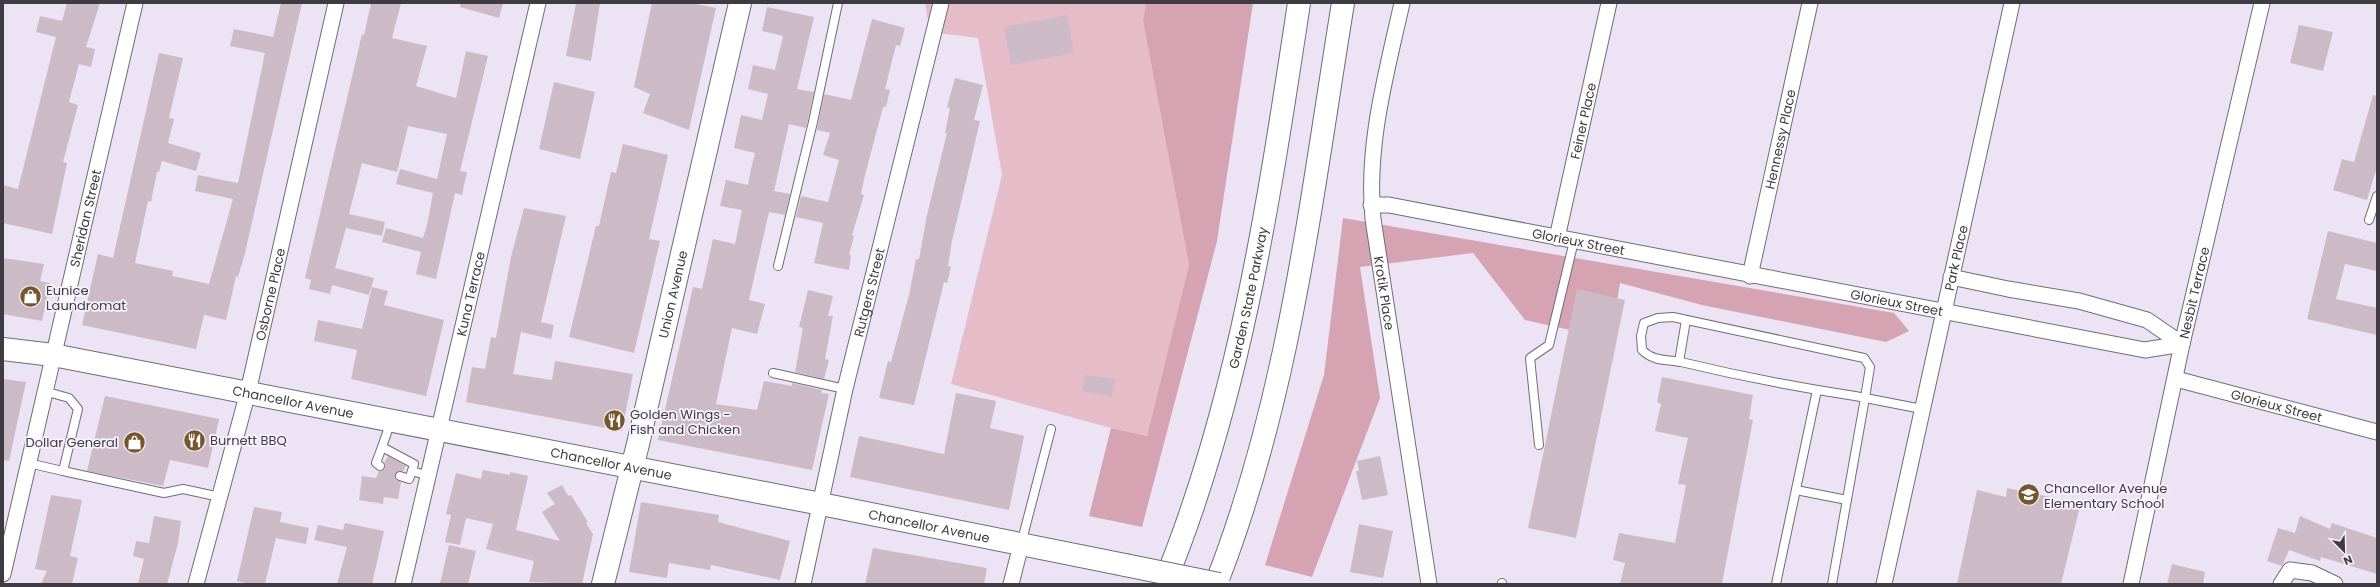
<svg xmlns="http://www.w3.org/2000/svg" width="2380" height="587" font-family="Poppins,sans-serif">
<rect width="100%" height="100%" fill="#ece3f5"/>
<path fill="#e5bcc8" d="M925 3H1146L1143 21 1189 265 1147 436 1111 428 951 384 1002 175 978 38 930 32Z"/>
<g fill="#d5a3b2">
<path d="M1146 3H1253L1217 241 1142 527 1089 516 1111 428 1147 436 1189 265 1143 21Z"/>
<path d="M1343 218 1894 313 1909 331 1886 342 1702 305 1620 283 1611 339 1525 320 1473 253 1360 267 1380 398 1312 577 1265 565 1324 375Z"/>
</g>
<g fill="#ccbbc7">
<path d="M67 3H100L86 47 95 49 91 67 79 64 69 102 78 105 63 162 67 163 52 234 3 223V185L18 189 56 37 36 32 40 16 62 21Z"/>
<path d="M281 3H302L260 187 245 253 238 277 236 276 226 320 204 315 196 349 82 325 98 254 113 258 159 53 183 58 169 118 174 119 168 143 201 153 196 171 162 161 159 172H157L151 202 148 201 135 263 173 271 172 276 209 284 233 199 195 191 198 175 238 183 265 53 230 46 234 29 273 37Z"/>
<path d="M371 3H401L392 38 427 46 416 86 456 98 466 51 488 56 460 171 467 172 462 195 455 193 436 279 416 274 421 252 382 242 386 228 423 238 427 225 433 193 396 184 400 169 437 179 447 134 408 126 397 172 362 163 349 214 385 222 382 236 346 228 335 268 374 278 369 295 332 285 330 294 309 289 311 280 305 278 362 34 364 35Z"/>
<path d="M461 3H503L499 18 460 7Z"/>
<path d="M576 3H600L591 61 566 56Z"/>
<path d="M652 3H691L716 8 689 130 643 113 650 94 634 87Z"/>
<path d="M767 7 814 17 797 89 814 92 806 128 789 124 774 191 790 194 785 215 769 212 749 300 765 304 757 334 732 328 716 404 757 410 764 381 792 386V383L822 390 821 393 829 394 812 470 658 440 693 287 702 289 713 239 735 244 742 210 720 206 726 180 748 185 751 169 755 153 734 148 741 115 762 120 768 94 748 89 753 65 775 70 783 36 762 31Z"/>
<path d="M1067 15 1074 53 1011 65 1004 27Z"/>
<path d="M872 19 905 28 900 46 896 45 885 89 890 90 886 107H883L865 175 861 194 864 195 852 235 854 236 849 255H851L849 270 814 263 823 223 796 217 801 196 828 202 839 160 823 155 830 133 817 130 824 94 851 100Z"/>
<path d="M2299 25 2333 32 2323 71 2290 63Z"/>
<path d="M955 78 983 85 974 120 980 121 952 241 948 266 951 267 947 283 944 282 914 405 879 398 888 361 891 362 909 295 916 259H919L927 215 947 133H945L950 108 947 107Z"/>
<path d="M554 82 595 92 580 159 539 149Z"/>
<path d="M2373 95 2377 96V167L2367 200 2333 190 2342 159 2354 162Z"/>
<path d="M623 144 668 155 649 239 660 241 634 353 569 337 596 226H599L611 172 616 173Z"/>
<path d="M524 208 566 216 541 322 554 325 551 339 521 332 513 374 552 380 555 361 633 374 622 431 466 402 472 367 485 369 491 337 496 338 511 257Z"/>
<path d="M2328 231 2377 243V271L2345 264 2336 299 2377 308V335L2307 319Z"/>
<path d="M3 258 44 264 40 281 50 283 42 321 3 314Z"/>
<path d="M372 287 388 291 384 305 444 320 426 396 351 379 357 350 314 341 318 320 362 329Z"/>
<path d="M1577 289 1625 300 1576 538 1528 528Z"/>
<path d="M808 290 833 296 828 316H833L825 359 829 360 824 379 795 372 803 328 799 327Z"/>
<path d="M1085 375 1115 379 1112 396 1082 391Z"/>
<path d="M1662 377 1753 395 1749 419 1753 420 1722 584H1620L1625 563 1613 560 1619 533 1675 543 1686 485 1678 484 1688 438 1655 431 1661 404 1657 402Z"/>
<path d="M3 379 26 382 9 461 3 460Z"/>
<path d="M956 393 996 401 990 428 1024 436 1009 510 850 477 859 436 944 454Z"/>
<path d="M105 396 219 419 208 468 170 460 163 486 87 471Z"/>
<path d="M388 456 406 466 403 471H399L395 475 396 479 401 482 398 499 384 497 383 504 359 500 362 476 376 478 379 471 385 469 384 463Z"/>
<path d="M1380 456 1388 495 1362 500 1356 471H1359L1357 461Z"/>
<path d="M483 470 510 475V472L528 476 516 530 560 541 542 512 555 504 547 493 562 485 568 496 571 495 588 522 586 523 593 534 582 584 529 582 534 561 486 549 493 524 466 518 460 545 445 542 451 515 446 514 456 473 481 479Z"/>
<path d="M2007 488 2055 498 2053 504 2079 510 2061 584H1957L1977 490 2006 497Z"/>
<path d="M51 495 82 500 70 556 78 558 72 584H41L47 571 35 569Z"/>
<path d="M641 502 719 515 718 522 790 541 780 580 711 565 710 570 669 563 667 578 629 572Z"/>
<path d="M254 507 282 512 280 522 309 528 306 544 276 538 265 584H249L237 581Z"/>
<path d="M154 516 181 521 178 543 167 584H138L144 559 133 556 136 541 149 543Z"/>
<path d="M2300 516 2330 529 2332 523 2377 538V574L2321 557 2320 561 2289 550 2282 566 2267 561 2278 528 2295 533Z"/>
<path d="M345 523 384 531 372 584H337L347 547 314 540 318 525 343 530Z"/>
<path d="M1359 524 1393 531 1383 578 1350 572Z"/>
<path d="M449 545 476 551 468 584H440Z"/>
<path d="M873 548 987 568 984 584H865Z"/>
<path d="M2172 564 2205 572 2203 584H2167Z"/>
</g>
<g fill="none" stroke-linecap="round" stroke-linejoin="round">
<defs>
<g id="lane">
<path d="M2369 220 2377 196"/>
<path d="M778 266 813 122 838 3"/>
<path d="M1679 362 1686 320"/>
<path d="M773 373 845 389"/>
<path d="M391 421 382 447 414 464 412 471 429 476"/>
<path d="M1539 445 1530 358 1549 345 1574 241"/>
<path d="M28 463 63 471 78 409 69 398 44 391"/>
<path d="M380 466 376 463 382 447"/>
<path d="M63 471 164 493 183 489 220 497"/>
<path d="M400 476 409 479 412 471"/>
<path d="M1796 490 1847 500"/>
<path d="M1021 544 1051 429"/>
<path d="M1502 584V583"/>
<path d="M1776 584 1817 390"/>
<path d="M1832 584 1865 398 1870 367 1864 358 1673 317 1658 318 1644 323 1641 336 1642 350C1654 362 1666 359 1681 362 1739 376 1796 387 1855 396L1922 409"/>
</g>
<g id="street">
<path id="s1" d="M1402 3C1386 75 1366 145 1373 219L1429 584"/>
<path id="s2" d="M1371 205H1389L2145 350 2182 344"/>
<path id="s3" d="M1557 238 1609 3"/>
<path id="s4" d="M1750 276 1810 3"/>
<path d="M1951 277 2008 289 2079 301 2147 320 2182 344"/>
<path id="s5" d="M2176 379 2377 432"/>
<path id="s6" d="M3 574 135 3"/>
<path id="s7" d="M196 584 248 392 336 3"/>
<path id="s8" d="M403 584 538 3"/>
<path id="s9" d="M803 584 845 389 941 3"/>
<path d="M1011 584 1021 545"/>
<path id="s10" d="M1884 584 2012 3"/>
<path id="s11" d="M2131 584 2182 344 2262 3"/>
<path d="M2281 584 2290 570 2312 573 2335 584"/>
</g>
<g id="secondary">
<path id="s12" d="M3 349 53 355 821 504 1125 565"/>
<path id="s13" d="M603 584 638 444 740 3"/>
</g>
<g id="highway">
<path id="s14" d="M1164 584C1240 399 1269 200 1299 3"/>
<path d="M1216 584C1289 398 1311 199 1343 3"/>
</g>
</defs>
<use href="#lane" stroke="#736b7a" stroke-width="10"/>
<use href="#street" stroke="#736b7a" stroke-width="17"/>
<use href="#secondary" stroke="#736b7a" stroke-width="24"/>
<use href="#highway" stroke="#736b7a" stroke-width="24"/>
<use href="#lane" stroke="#fff" stroke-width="8"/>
<use href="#street" stroke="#fff" stroke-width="15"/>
<use href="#secondary" stroke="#fff" stroke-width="22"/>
<use href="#highway" stroke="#fff" stroke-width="22"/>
<defs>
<path id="secondary-bridge" d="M1125 565 1219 584"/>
</defs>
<use href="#secondary-bridge" stroke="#736b7a" stroke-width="24" stroke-linecap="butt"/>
<use href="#secondary-bridge" stroke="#fff" stroke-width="22"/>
</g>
<defs>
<symbol id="shop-disc" viewBox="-11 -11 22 22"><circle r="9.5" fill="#76562c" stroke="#f7f2fd"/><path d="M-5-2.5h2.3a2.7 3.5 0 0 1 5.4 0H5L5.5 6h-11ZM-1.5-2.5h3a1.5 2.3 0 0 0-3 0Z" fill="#fff"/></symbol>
<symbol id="restaurant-disc" viewBox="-11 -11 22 22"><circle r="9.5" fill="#76562c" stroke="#f7f2fd"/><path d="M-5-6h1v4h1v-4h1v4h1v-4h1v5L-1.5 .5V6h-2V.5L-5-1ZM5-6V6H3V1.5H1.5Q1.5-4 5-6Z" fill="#fff"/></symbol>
<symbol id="school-disc" viewBox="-11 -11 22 22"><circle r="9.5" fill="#76562c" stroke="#f7f2fd"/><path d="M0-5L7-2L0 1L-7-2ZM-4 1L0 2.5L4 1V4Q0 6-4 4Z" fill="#fff"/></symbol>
</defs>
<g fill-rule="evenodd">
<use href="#shop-disc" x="18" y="284" width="25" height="25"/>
<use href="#restaurant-disc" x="602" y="408" width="25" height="25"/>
<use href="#restaurant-disc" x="182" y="428" width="25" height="25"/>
<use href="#shop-disc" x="122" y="430" width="25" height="25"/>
<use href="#school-disc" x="2016" y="482" width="25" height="25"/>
</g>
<g text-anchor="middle" stroke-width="3.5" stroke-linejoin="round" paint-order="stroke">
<g font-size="13" fill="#3f3b42" stroke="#f7f2fd">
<text dy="5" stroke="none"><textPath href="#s3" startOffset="120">Feiner Place</textPath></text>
<text dy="5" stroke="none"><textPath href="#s4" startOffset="140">Hennessy Place</textPath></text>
<text dy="5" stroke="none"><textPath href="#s6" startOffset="365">Sheridan Street</textPath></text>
<text dy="5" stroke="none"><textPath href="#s2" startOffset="211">Glorieux Street</textPath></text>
<text dy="5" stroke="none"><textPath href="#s10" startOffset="334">Park Place</textPath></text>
<text dy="5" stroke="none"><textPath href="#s9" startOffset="299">Rutgers Street</textPath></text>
<text dy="5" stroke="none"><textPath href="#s1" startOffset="294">Krotik Place</textPath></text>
<text dy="5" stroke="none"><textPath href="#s11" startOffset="298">Nesbit Terrace</textPath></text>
<text dy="5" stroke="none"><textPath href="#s7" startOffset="299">Osborne Place</textPath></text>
<text dy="5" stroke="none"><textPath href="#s8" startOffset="298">Kuna Terrace</textPath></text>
<text dy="5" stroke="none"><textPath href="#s13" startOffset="298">Union Avenue</textPath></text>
<text dy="5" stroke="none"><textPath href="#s14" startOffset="299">Garden State Parkway</textPath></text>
<text dy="5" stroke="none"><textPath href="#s2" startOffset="535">Glorieux Street</textPath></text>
<text dy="5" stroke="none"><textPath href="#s12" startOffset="295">Chancellor Avenue</textPath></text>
<text dy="5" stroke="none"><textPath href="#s5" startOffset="104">Glorieux Street</textPath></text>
<text dy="5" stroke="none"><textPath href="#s12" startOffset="619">Chancellor Avenue</textPath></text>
<text dy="5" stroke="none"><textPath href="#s12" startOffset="943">Chancellor Avenue</textPath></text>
</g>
<g font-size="13" fill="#3f3b42" stroke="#f7f2fd" text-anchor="start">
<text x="46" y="295">Eunice<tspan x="46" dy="15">Laundromat</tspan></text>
<text x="630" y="419">Golden Wings -<tspan x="630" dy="15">Fish and Chicken</tspan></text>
<text x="210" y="445">Burnett BBQ</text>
<text x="118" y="447" text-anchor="end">Dollar General</text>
<text x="2044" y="493">Chancellor Avenue<tspan x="2044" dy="15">Elementary School</tspan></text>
</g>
</g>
<rect width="2380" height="587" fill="none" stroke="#3f3b42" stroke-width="8"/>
<g transform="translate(2344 551) rotate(157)" stroke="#f7f2fd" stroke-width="3" paint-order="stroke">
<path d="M0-3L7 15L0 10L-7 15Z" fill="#3f3b42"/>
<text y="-6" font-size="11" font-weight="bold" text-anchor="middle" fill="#3f3b42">N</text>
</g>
</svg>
